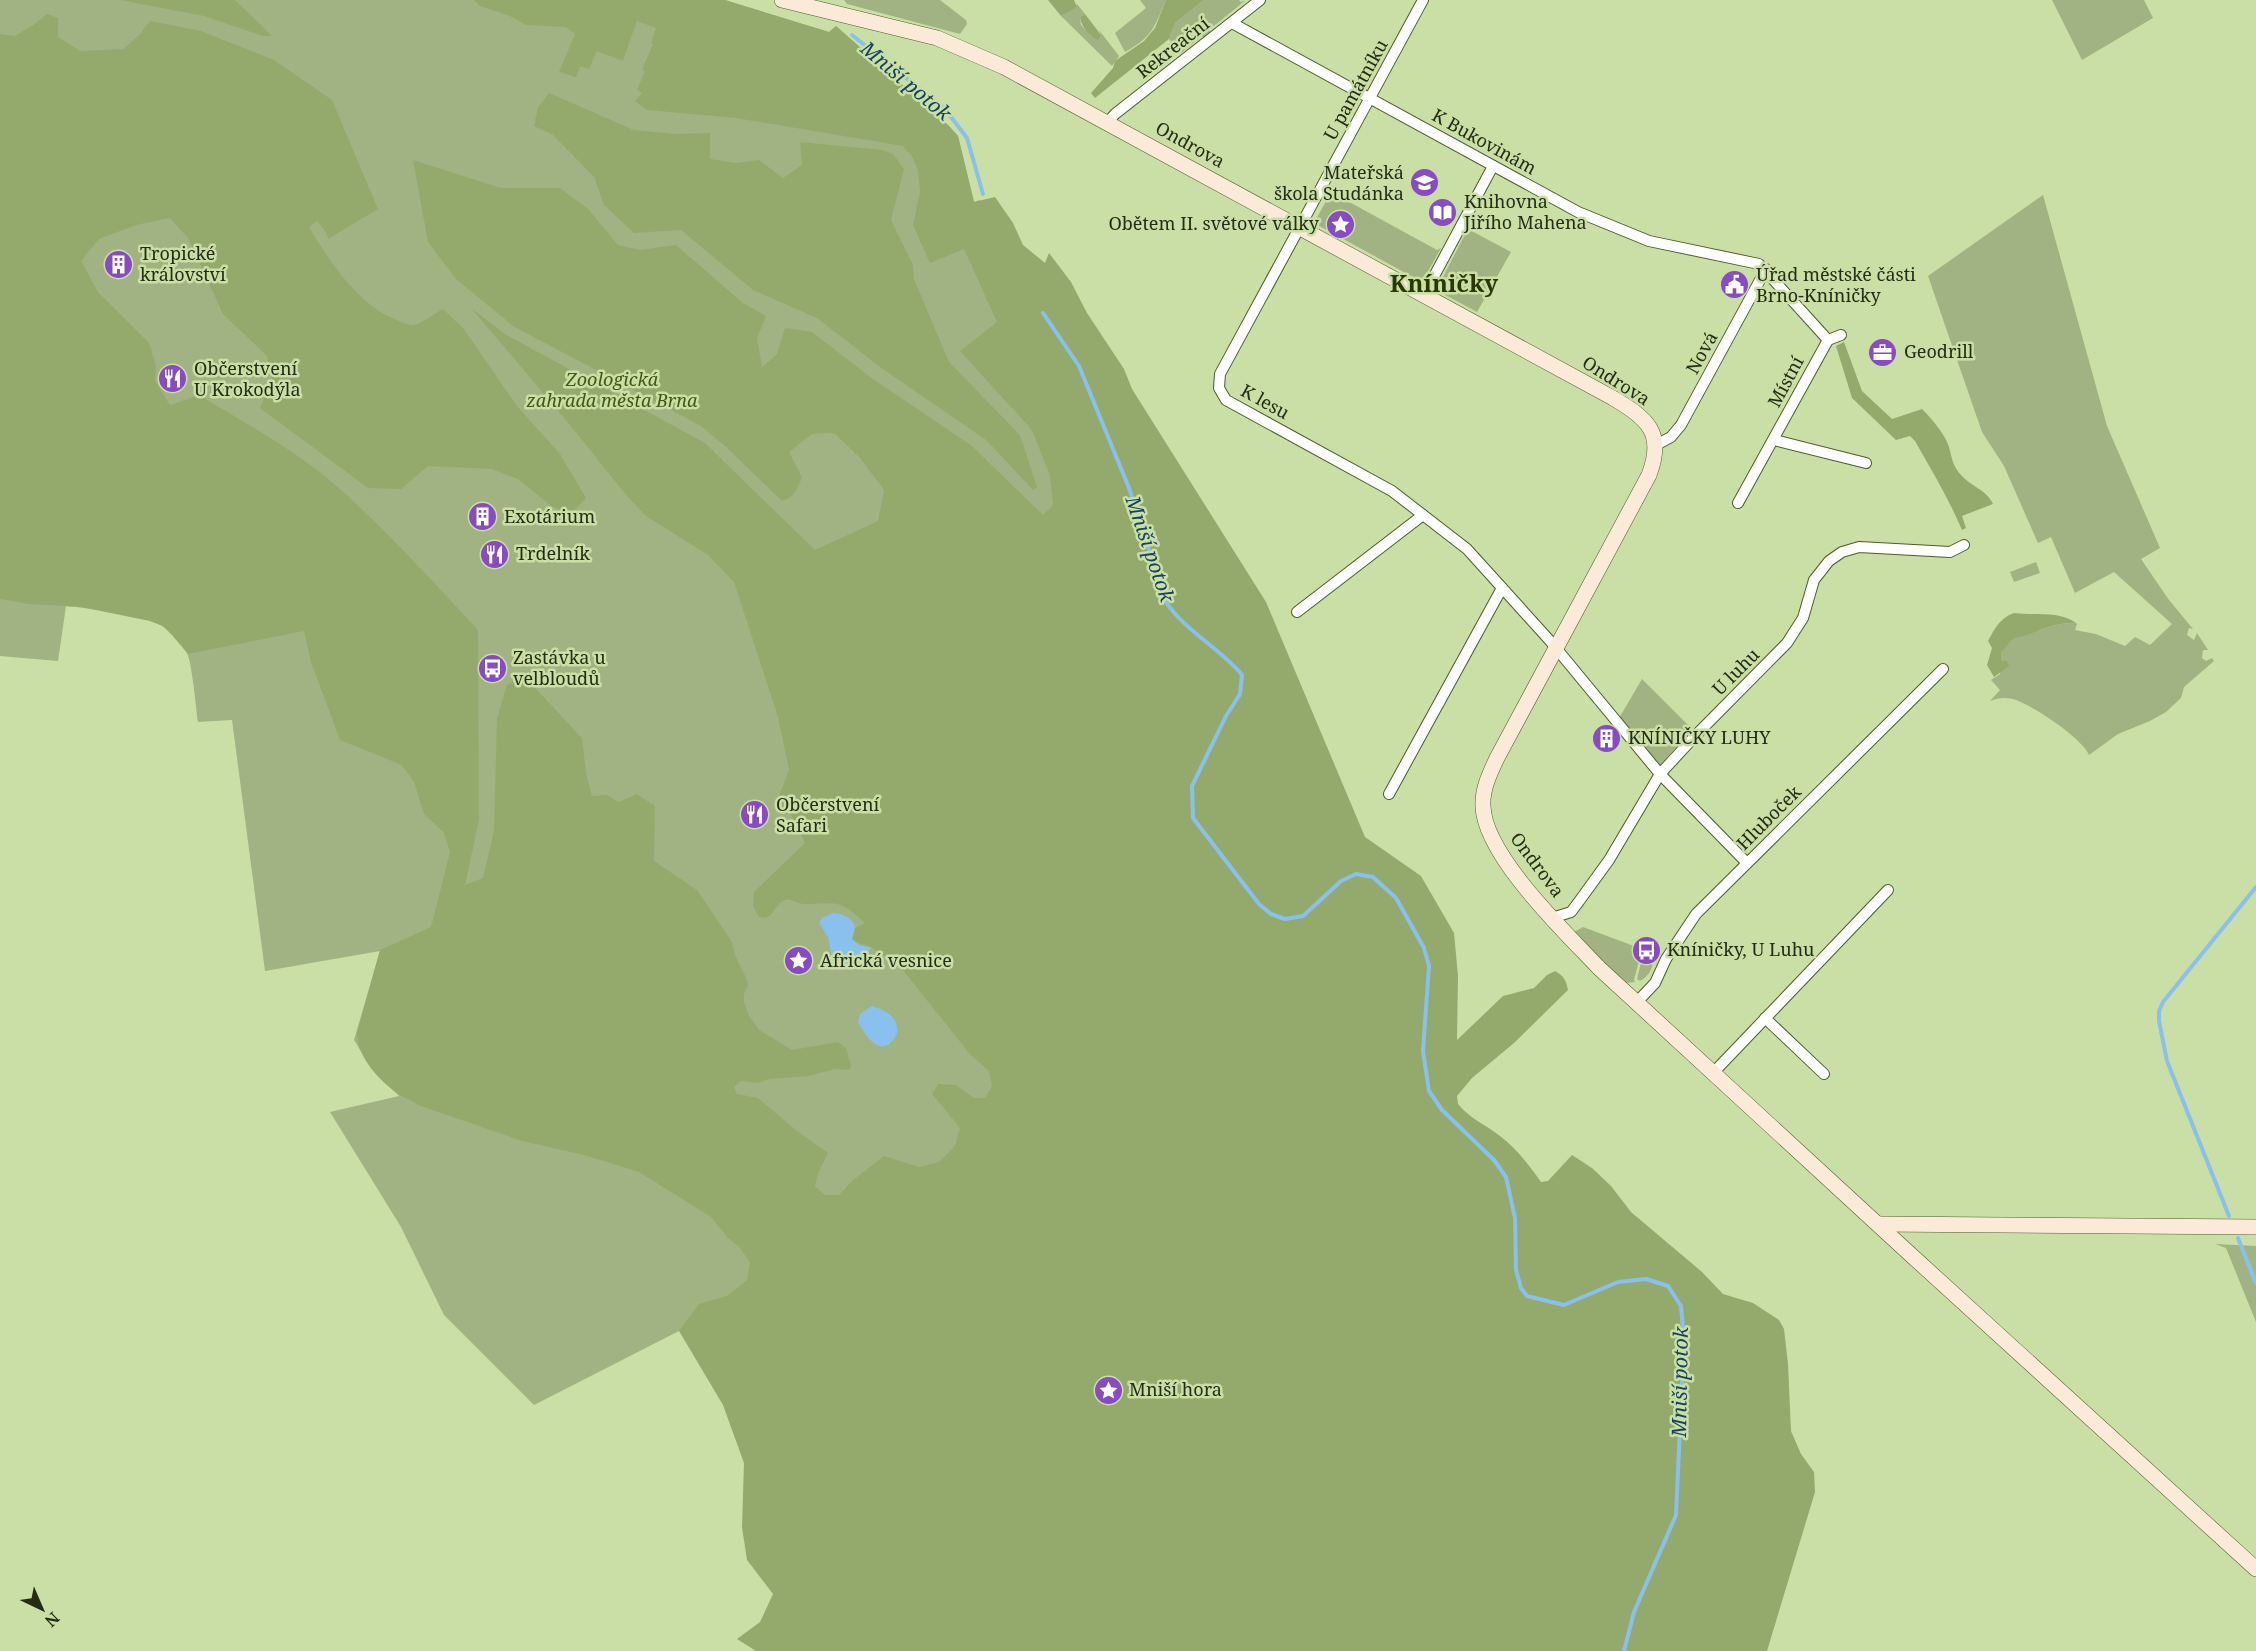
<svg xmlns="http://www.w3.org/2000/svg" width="2256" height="1651" font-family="'Noto Serif',serif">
<rect width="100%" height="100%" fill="#cadfa5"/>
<g fill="#a1b382">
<path d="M0 0H725L829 32 836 26 949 126 958 136 974 202 980 200 1057 365 1042 1107 703 1335 679 1331 534 1405 444 1315 401 1227 330 1112 399 1096 371 1068 354 1040 380 951 265 971 232 720 198 722C196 708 192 663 187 653 182 644 171 632 162 626 143 615 89 608 66 606L58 661 0 656Z"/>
<path d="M844 0H940L966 20 967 24 960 34 847 4Z"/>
<path d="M1140 0H1166C1154 28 1152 37 1125 52L1115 33 1146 8Z"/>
<path d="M1204 0H1239L1241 2 1246 0 1209 30 1212 34 1205 39 1202 36 1181 53 1169 39 1175 23Z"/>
<path d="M2052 0H2144L2153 18 2082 60Z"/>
<path d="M1077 4 1085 14 1080 17 1081 25 1091 36 1101 35 1099 30 1119 56 1112 66 1061 16 1076 7Z"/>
<path d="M1331 192 1437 250 1441 248 1422 282 1314 223Z"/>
<path d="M2043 195 2107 426 2160 548 2141 559 2169 600 2193 629 2189 628 2187 635 2194 640 2197 633 2208 650H2203L2202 658 2206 661 2212 658 2214 661 2184 687 2181 698 2166 712 2150 721 2118 734 2089 755C2082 738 2031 704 2013 699 2005 697 1998 698 1990 701L2000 690 1991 680 2000 674 2001 653 2014 637C2037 635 2054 620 2077 624L2075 630 2096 634 2125 646 2135 637 2150 645 2172 624 2114 572 2075 593 2051 537 2038 543 2004 466 1982 432 1928 276Z"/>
<path d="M1468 229 1511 252 1477 312 1436 290Z"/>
<path d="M2036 562 2040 573 2014 582 2010 572Z"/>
<path d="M1642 679 1692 729 1660 765 1618 720Z"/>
<path d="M1583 927 1642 949 1634 980 1635 982 1624 983 1574 932Z"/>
<path d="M1644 950 1651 953C1655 965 1651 975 1640 981L1637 979Z"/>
<path d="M2215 1244 2256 1246V1322L2226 1248Z"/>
</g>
<g fill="#94aa6d">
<path d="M120 0H235L272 36H263L204 16Z"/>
<path d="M474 0H725L829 32 836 26 949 126 958 136 974 202 995 197 1013 223 1023 245 1045 263 1049 253 1071 282 1087 313 1124 369 1132 389 1266 602 1365 837 1421 876 1454 933 1458 976 1457 1040 1503 996 1534 988 1547 975 1555 971C1564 976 1566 980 1568 990L1514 1043 1472 1078 1457 1096 1458 1104C1469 1118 1486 1125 1500 1136 1516 1148 1529 1165 1541 1182L1548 1181 1572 1155 1592 1168 1611 1186 1631 1212 1702 1272 1723 1294 1753 1303 1779 1320 1784 1329 1788 1364 1791 1431 1801 1454 1814 1472 1815 1492 1767 1651H756L737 1639 760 1622 773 1594 747 1560 742 1527 744 1463 723 1405 679 1331 699 1304 727 1296 747 1280 750 1262 739 1247 728 1238 711 1217 639 1172 584 1155 522 1141 418 1105C412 1099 404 1099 398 1094 379 1080 357 1057 357 1033L380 950 431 927 450 852 444 833 424 814 414 782 402 765 340 740 311 662 304 631 188 654 172 635 163 626 150 621 81 607 29 604 0 599V34L15 36 33 25 47 14 58 18V37L80 51 124 49 140 34 150 21 201 31 274 60 332 100 378 209 328 239 326 232 317 221 309 227C329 261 359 306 397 320 402 322 409 326 414 325 423 323 435 313 443 309L463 328 517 406 560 454 586 498 571 514 551 506 518 479 491 469 428 466 401 489 368 488 260 408 272 378 267 356 223 314 188 238 170 218 136 225 99 239 81 261 98 292 149 343 156 365 155 381 170 405 199 395C243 422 294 449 333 483 385 528 431 580 478 630L479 820 465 885 483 878 494 831 497 718 507 685 524 676 582 738 586 773 592 796 607 795 619 802 637 794 655 806 654 861 697 890 732 942 735 955 746 978 748 985 744 994V1002L749 1016 759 1030 792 1050 838 1042 846 1048 851 1066 849 1070 835 1069 809 1076 769 1079 759 1083 741 1081 734 1087 737 1094 758 1098 797 1131 828 1153 818 1173 815 1186 825 1195H839L853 1180 884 1156 919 1167 939 1162 955 1146 960 1128 932 1094 938 1084 956 1085 974 1098H985L992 1086 989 1071 970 1054 898 964C888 959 880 953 871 947 865 944 858 944 852 940L855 928 865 923C857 916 847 906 837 904 826 902 814 905 803 904 797 903 790 898 785 900 772 905 775 921 759 917L753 906 754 892 805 843 791 815 777 802 789 770 778 717 734 582 708 555 646 516 626 495 566 420 471 308 505 334 705 443 815 550 878 521 884 490 860 458 834 433 812 434 789 452 802 477C798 488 794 498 782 501L725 446 701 426 513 326 456 279 428 242 413 160 501 188H560L588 209 618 245 640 250 676 245 743 303 766 316 757 338 762 367 777 354 785 328 812 332 873 379 972 446 1043 515 1053 505 1050 476 1032 430 960 351 997 322 964 249 930 263 913 225 920 192 918 170 913 158 903 146 736 118 647 110 635 101 642 93 637 90 645 71 642 70 653 44 651 43 656 28 637 21 623 61 597 51 589 69 580 66 576 77 559 72 575 34 566 27 526 25 510 16 480 6Z"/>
<path d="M1048 0H1074L1077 7 1061 16Z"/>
<path d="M1166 0H1204L1175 23 1169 39 1095 98 1091 93 1113 68 1115 61 1144 41 1155 28Z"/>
<path d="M1085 14 1101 35 1098 40C1088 35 1082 28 1080 17Z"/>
<path d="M549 93 634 130 676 134 710 133V159L736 163 759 160 783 178 802 165 800 142 883 150 893 154 904 169 891 220 913 265 914 279 949 362 1020 435 1037 487 1033 490 986 440 880 367 817 318 753 290 681 230 634 233 604 205 594 177 553 135 534 126 538 107Z"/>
<path d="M1844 342 1862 391 1892 419 1922 409C1932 419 1945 434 1949 447 1952 459 1953 467 1962 476 1972 487 1987 490 1993 504L1962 516 1966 528 1962 530C1949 499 1932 471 1915 441L1910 436 1896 440 1852 398 1836 346Z"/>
<path d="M2014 613C2035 616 2061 610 2077 624 2054 620 2036 635 2014 638L2001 653V661H2007L2009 666 1994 677 1987 665 1992 648 1988 641C1995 628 2000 618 2014 613Z"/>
</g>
<g fill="#8ac0ee">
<path d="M833 913C841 913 854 918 855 928 855 929 852 938 852 939L859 945 871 948C863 960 847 968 833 964L828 937 819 923 822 918Z"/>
<path d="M872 1006C886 1011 899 1016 897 1034 882 1061 867 1038 858 1022L860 1014Z"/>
</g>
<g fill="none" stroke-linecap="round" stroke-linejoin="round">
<g stroke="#8ac0ee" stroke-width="4">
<path d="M852 35 945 109 967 138 983 194"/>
<path d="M1043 313 1079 366 1129 488 1166 602C1185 631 1220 648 1242 675L1240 694 1226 716 1192 786 1193 818 1259 904 1271 914 1285 919 1303 916 1341 881 1356 874 1373 877 1396 898 1424 948 1429 966 1423 1051 1429 1091 1442 1110 1494 1160 1506 1177 1515 1218 1516 1270 1521 1288 1527 1296 1564 1305 1618 1282 1646 1279 1668 1286 1681 1306 1684 1339 1676 1515 1634 1612 1624 1651"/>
<path d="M2229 1216 2167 1061 2159 1021V1011L2163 1002 2256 887"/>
<path d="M2238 1238 2256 1283"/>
</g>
<defs>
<g id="street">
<path d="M1423 0 1220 374 1219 388 1226 400 1392 491 1467 549 1551 642 1660 774 1747 863"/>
<path d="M1232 23 1578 212 1649 241 1759 264 1828 340"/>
<path d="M1107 123 1115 114 1260 0"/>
<path d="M1424 295 1493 166"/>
<path d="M1828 340 1841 335"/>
<path d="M1774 440 1866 463"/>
<path d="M1656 445 1671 437 1681 425 1766 269"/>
<path d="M1738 503 1828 340"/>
<path d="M1297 612 1423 515"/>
<path d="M1389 794 1502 588"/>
<path d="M1552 918 1571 912 1580 900 1609 860 1660 774 1696 735 1787 643 1803 618 1814 580 1829 561 1842 552 1859 547 1950 552 1964 545"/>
<path d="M1636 1003 1655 983 1666 959 1696 914 1943 669"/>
<path d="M1765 1018 1824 1074"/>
<path d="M1713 1073 1888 890"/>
</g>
<g id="secondary">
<path d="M782 0 937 38 1004 67 1613 398C1648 419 1665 433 1649 475L1497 758C1490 773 1482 789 1483 806 1484 855 1566 933 1599 968L1911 1255 2256 1569"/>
<path d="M1879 1224 2256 1227"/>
</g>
</defs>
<use href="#street" stroke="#4c5d29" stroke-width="12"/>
<use href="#secondary" stroke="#4c5d29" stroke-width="16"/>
<use href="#street" stroke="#fff" stroke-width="10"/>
<use href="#secondary" stroke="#fcead9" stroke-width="15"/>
</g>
<defs>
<symbol id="school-disc" viewBox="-11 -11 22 22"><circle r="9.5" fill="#884bc1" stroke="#cadfa5"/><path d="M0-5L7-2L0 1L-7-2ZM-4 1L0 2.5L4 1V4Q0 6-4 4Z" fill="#fff"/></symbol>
<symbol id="library-disc" viewBox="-11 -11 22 22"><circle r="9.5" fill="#884bc1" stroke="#cadfa5"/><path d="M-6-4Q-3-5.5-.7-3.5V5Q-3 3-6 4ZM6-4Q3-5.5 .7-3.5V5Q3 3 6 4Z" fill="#fff"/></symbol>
<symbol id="sight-disc" viewBox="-11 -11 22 22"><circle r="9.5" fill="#884bc1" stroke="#cadfa5"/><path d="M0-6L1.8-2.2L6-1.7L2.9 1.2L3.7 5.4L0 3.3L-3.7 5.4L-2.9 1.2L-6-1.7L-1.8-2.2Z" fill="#fff"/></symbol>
<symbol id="building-disc" viewBox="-11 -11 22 22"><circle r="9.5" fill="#884bc1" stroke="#cadfa5"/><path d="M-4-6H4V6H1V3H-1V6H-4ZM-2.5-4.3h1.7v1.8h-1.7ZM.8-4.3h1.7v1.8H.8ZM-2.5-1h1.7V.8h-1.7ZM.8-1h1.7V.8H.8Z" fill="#fff"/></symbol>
<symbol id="civic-disc" viewBox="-11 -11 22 22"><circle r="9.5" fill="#884bc1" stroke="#cadfa5"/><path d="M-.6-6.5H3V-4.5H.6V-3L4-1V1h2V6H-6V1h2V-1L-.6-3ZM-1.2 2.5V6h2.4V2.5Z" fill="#fff"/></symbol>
<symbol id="office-disc" viewBox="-11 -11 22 22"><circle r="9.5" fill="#884bc1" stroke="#cadfa5"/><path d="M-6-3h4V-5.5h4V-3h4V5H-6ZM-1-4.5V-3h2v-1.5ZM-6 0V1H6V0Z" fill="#fff"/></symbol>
<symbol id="restaurant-disc" viewBox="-11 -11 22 22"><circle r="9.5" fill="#884bc1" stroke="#cadfa5"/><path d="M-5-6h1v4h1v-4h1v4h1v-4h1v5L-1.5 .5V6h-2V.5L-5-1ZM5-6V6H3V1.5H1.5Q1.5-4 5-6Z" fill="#fff"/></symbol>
<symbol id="bus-disc" viewBox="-11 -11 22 22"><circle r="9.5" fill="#884bc1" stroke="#cadfa5"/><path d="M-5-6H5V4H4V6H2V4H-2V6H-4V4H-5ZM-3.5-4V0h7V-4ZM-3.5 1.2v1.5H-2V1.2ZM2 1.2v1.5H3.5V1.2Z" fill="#fff"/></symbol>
</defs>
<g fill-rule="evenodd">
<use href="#school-disc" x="1408" y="166" width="33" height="33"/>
<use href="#library-disc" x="1426" y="196" width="33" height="33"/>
<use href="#sight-disc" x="1324" y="208" width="33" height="33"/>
<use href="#building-disc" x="102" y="248" width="33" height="33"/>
<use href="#civic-disc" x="1718" y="268" width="33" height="33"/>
<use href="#office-disc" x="1866" y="336" width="33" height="33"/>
<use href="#restaurant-disc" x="156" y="362" width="33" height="33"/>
<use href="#building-disc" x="466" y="500" width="33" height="33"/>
<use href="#restaurant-disc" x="478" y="538" width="33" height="33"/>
<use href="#bus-disc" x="476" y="652" width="33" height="33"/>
<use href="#building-disc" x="1590" y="722" width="33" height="33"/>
<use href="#restaurant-disc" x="738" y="798" width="33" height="33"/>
<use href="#bus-disc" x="1630" y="934" width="33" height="33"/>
<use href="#sight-disc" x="782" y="944" width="33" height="33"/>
<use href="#sight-disc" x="1092" y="1374" width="33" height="33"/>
</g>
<g text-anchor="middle" stroke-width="5" stroke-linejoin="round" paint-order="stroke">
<g font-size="18" fill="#242c16" stroke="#cadfa5">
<text transform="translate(1173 48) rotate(-38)" y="6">Rekreační</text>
<text transform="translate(1356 90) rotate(-61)" y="6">U památníku</text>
<text transform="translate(1484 142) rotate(29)" y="6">K Bukovinám</text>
<text transform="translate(1190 145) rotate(29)" y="6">Ondrova</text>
<text transform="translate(1702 353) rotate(-61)" y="6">Nová</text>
<text transform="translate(1616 381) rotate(32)" y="6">Ondrova</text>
<text transform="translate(1786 382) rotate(-62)" y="6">Místní</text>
<text transform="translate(1265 402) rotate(29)" y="6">K lesu</text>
<text transform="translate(1736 672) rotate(-45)" y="6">U luhu</text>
<text transform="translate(1769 818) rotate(-45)" y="6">Hluboček</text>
<text transform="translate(1537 865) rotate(53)" y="6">Ondrova</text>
</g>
<g font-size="18" fill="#242c16" stroke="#cadfa5" text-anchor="start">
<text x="1404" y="179" text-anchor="end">Mateřská<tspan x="1404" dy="21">škola Studánka</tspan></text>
<text x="1464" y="208">Knihovna<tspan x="1464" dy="21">Jiřího Mahena</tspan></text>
<text x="1319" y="230" text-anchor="end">Obětem II. světové války</text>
<text x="140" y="260">Tropické<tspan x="140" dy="21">království</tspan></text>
<text x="1756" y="281">Úřad městské části<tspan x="1756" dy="21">Brno-Kníničky</tspan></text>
<text x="1904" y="358">Geodrill</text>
<text x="194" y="375">Občerstvení<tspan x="194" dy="21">U Krokodýla</tspan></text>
<text x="504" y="523">Exotárium</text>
<text x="516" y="560">Trdelník</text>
<text x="513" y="664">Zastávka u<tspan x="513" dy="21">velbloudů</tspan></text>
<text x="1628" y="744">KNÍNIČKY LUHY</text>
<text x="776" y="811">Občerstvení<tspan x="776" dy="21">Safari</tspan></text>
<text x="1667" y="956">Kníničky, U Luhu</text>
<text x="820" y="967">Africká vesnice</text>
<text x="1129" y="1396">Mniší hora</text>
</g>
<g font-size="18" font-style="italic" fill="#435613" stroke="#cadfa5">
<text x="612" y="386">Zoologická<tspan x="612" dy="21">zahrada města Brna</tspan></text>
</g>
<g font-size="20" font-style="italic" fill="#184160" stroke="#cadfa5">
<text transform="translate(906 81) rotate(40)" y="7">Mniší potok</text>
<text transform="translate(1150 549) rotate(71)" y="7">Mniší potok</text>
<text transform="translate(1680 1382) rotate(-89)" y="7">Mniší potok</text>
</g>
<g font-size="24" font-weight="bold" fill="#2a3900" stroke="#cadfa5">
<text x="1444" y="292">Kníničky</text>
</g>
</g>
<g transform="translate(42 1609) rotate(136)" stroke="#cadfa5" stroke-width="4.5" paint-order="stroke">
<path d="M0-4.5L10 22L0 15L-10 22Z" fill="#242c16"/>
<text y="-9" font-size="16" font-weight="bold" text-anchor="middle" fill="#242c16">N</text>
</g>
</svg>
